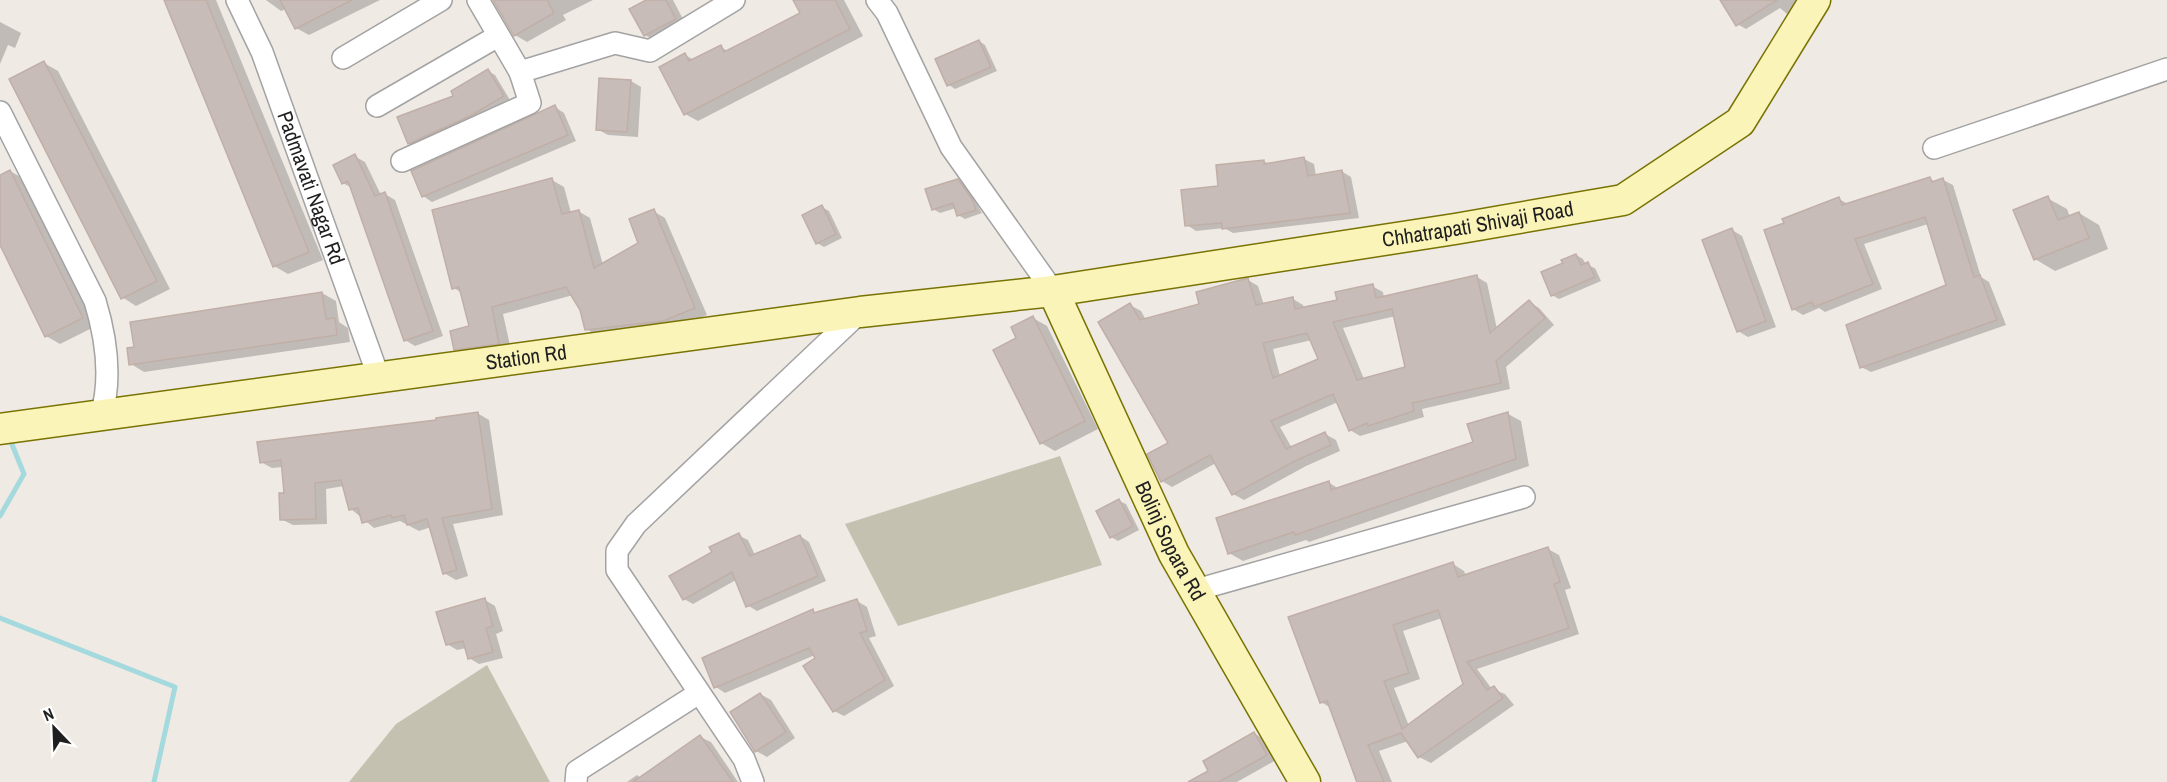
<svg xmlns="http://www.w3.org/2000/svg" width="2167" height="782" font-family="'Archivo Narrow',sans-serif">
<rect width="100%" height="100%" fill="#f0eae5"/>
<g fill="#c4c1b0">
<path d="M1060 456 1102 565 898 626 845 524Z"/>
<path d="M487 665 550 782H349L396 724Z"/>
</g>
<g fill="#0003" fill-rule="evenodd">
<path d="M165 0H216L323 260 288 274 274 266Z"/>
<path d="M266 0H380L309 35 296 28 286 9 281 11Z"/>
<path d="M494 0H593L563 15 566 20 527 42 515 35Z"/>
<path d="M649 0H673L686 25 655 41 645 35Z"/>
<path d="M794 0H844L863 36 698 121 685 114V55L694 60 721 47 729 52 802 14Z"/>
<path d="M1722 0H1800L1793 19 1780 8 1746 29 1737 24Z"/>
<path d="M0 22 21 33 15 48 8 45 0 64Z"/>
<path d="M979 41 985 45 997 71 955 89 949 85Z"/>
<path d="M44 63 58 71 170 289 136 306 122 297Z"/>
<path d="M488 71 495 75 510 100 477 119 416 147 409 143 455 96Z"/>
<path d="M631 81 641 87 638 137 608 135 597 129Z"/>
<path d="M555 107 564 113 576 141 432 202 423 196Z"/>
<path d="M354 156 365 162 381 195 385 194 395 200 443 336 415 346 405 340 352 188 343 183Z"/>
<path d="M1304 159 1314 164 1316 176 1341 171 1351 177 1359 218 1233 233 1224 228 1196 231 1187 225 1263 161 1269 164Z"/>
<path d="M10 171 24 179 96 326 60 344 46 336 0 241V176Z"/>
<path d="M1930 179 1936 182 1943 180 1953 185 1981 277 1989 282 2006 325 1871 372 1861 367 1948 286 1928 224 1864 244 1882 289 1825 312 1819 308 1803 315 1793 309 1839 199 1848 204Z"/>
<path d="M552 180 564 187 571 213 578 211 590 218 603 265 640 243 653 211 665 218 707 315 676 327 599 336 586 329 581 309 573 295 503 314 511 350 468 356 456 349 471 328 462 293 454 288Z"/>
<path d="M958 180 965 184 982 213 965 219 958 215 956 208 940 213 933 209Z"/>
<path d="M2047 198 2067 209 2070 217 2079 213 2099 225 2108 249 2055 271 2035 259Z"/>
<path d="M822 207 829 211 842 238 824 247 817 243Z"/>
<path d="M1732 230 1742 236 1776 327 1748 337 1738 331Z"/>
<path d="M1576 255 1583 259 1586 265 1595 268 1601 281 1559 299 1552 295Z"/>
<path d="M1477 277 1487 283 1497 329 1529 302 1539 308 1554 325 1506 367 1510 389 1422 409 1424 417 1360 436 1350 430 1338 402 1280 427 1292 448 1325 434 1336 440 1340 451 1306 466 1244 500 1233 494 1216 463 1172 487 1162 481 1170 443 1130 305 1141 311 1146 320 1201 305 1248 280 1258 286 1264 305 1293 299 1303 305 1304 308 1339 301 1372 286 1383 292 1384 298ZM1396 316 1407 368 1364 379 1343 328ZM1312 340 1320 360 1280 376 1273 349Z"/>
<path d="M322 293 336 301 339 322 348 328 350 342 144 372 131 364Z"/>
<path d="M1033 318 1047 326 1098 429 1055 451 1041 443 1018 338Z"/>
<path d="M477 413 489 420 503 515 453 524 468 576 456 580 444 573 431 527 419 531 400 521 374 528 351 509 344 486 326 489 327 524 293 525 281 519 286 494 283 467 272 468 261 462Z"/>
<path d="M1508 414 1521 421 1529 466 1309 542 1306 540 1243 561 1229 553 1328 482 1339 489 1475 443Z"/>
<path d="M1119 501 1126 504 1139 530 1118 541 1111 537Z"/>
<path d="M738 535 748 540 755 555 800 536 809 542 826 581 757 611 747 605 736 580 693 604 684 599Z"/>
<path d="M1548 549 1559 555 1571 588 1565 590 1579 634 1477 669 1492 689 1505 694 1514 705 1431 763 1419 757 1408 741 1379 751 1392 782H1356L1331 708 1321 702 1290 618 1453 564 1464 571 1466 576ZM1442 618 1464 685 1409 726 1394 688 1420 679 1403 631Z"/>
<path d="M485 600 495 606 503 631 496 634 503 658 479 664 469 658 466 648 457 650 447 644Z"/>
<path d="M857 601 867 607 876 636 869 638 894 686 844 716 834 711 815 655 725 693 716 687 813 611 817 613Z"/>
<path d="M760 694 771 700 795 738 767 757 756 751Z"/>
<path d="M1254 733 1263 739 1276 760 1237 782H1205L1210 772Z"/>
<path d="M700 737 711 742 738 782H627L637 775 641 778Z"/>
</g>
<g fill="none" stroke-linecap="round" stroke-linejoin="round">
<g stroke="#a4d9de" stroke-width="5">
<path d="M0 516 24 474 9 437"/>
<path d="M0 618 175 687 154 782"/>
</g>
</g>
<g fill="#c7bcb8" stroke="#c1afa7" stroke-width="1.5" fill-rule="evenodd">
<path d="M164 0H206L309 252 273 267Z"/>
<path d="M280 0H352L295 29Z"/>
<path d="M493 0H547L554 13 514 36Z"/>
<path d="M646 0H666L676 19 644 36 629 9Z"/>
<path d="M793 0H835L850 29 684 115 659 67 685 53 689 61 721 45 724 52 800 13Z"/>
<path d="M1720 0H1777L1736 26Z"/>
<path d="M979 40 991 67 947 86 935 59Z"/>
<path d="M44 61 157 281 121 299 9 79Z"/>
<path d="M488 69 504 96 470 116 408 144 397 117 453 96 451 91Z"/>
<path d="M599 78 631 80 627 132 596 130Z"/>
<path d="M555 105 568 135 422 197 411 171Z"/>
<path d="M355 154 375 196 385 192 433 331 404 341 348 181 342 184 333 165Z"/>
<path d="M1304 157 1308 176 1342 170 1350 213 1222 229V223L1185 226 1181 190 1218 186 1216 165 1264 160V164Z"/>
<path d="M10 170 83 318 45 337 0 245V175Z"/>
<path d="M1930 177 1932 182 1943 178 1974 277 1980 275 1997 320 1860 368 1846 325 1946 285 1925 217 1855 239 1873 284 1814 307 1812 302 1792 310 1764 230 1784 223 1782 219 1839 197 1842 205Z"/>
<path d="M552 178 562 214 579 210 594 268 638 243 629 219 654 209 695 308 663 321 585 330 580 310 566 287 492 307 499 344 454 350 450 331 469 326 459 287 452 289 432 210Z"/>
<path d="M958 179 972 199 976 210 957 216 953 203 932 210 925 189Z"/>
<path d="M2048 196 2058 220 2079 212 2089 238 2034 260 2013 210Z"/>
<path d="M822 205 836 234 816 244 802 215Z"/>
<path d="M1732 228 1766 321 1737 332 1702 240Z"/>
<path d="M1576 254 1581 265 1588 262 1595 277 1551 296 1541 272 1563 263 1561 260Z"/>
<path d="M1477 275 1490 333 1529 300 1545 318 1496 361 1501 383 1412 403 1414 411 1368 426 1367 423 1349 431 1333 394 1271 421 1286 449 1325 432 1331 445 1295 461 1232 495 1210 455 1161 482 1147 454 1168 443 1098 322 1130 303 1140 320 1199 304 1196 292 1248 278 1256 305 1293 297 1295 309 1337 300 1335 292 1373 284 1376 298ZM1392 309 1405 367 1357 380 1333 322ZM1307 333 1318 359 1273 378 1263 343Z"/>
<path d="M322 292 326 319 335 318 337 335 129 365 127 348 134 347 130 322Z"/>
<path d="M1033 316 1085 421 1040 444 993 350 1016 338 1011 327Z"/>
<path d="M478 412 492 509 442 518 457 570 443 574 427 519 407 525 404 515 392 518 391 515 362 523 358 508 349 510 341 480 315 483 316 519 280 520 279 493H284L281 460 260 463 257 442 436 420V418Z"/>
<path d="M1508 412 1516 459 1295 535 1294 532 1228 554 1216 518 1329 481 1331 490 1473 442 1467 424Z"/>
<path d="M1119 499 1133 526 1110 538 1096 511Z"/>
<path d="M739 533 750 556 800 535 818 576 746 607 732 572 683 600 669 576 712 552 709 547Z"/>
<path d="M1548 547 1560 582 1554 584 1569 628 1467 662 1487 690 1494 686 1503 698 1418 758 1401 733 1368 745 1384 782H1357L1327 701 1320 703 1288 617 1453 562 1458 577ZM1438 610 1463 684 1402 729 1384 681 1409 673 1393 625Z"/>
<path d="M485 598 493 626 486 628 493 652 468 659 463 641 446 645 436 612Z"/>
<path d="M857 599 867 631 860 633 885 680 833 712 803 666 815 658 809 648 714 688 702 658 813 609 814 613Z"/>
<path d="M760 693 786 732 755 752 730 712Z"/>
<path d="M1254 732 1267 755 1219 782H1188L1208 771 1203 761Z"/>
<path d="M700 735 733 782H633Z"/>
</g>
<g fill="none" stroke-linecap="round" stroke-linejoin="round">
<defs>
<g id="minor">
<path id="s1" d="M237 0 262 52 379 378"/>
<path d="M478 0 520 72 615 43 650 51 734 0"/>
<path d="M877 0 887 13 951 147 1053 291"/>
<path d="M343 58 441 0"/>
<path d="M377 106 498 36"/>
<path d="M0 112 95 301C106 337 112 379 101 416"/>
<path d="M1934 148 2167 69"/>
<path d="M402 161 530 103 520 72"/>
<path d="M1196 590 1524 497"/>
<path d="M576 782 577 771 699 693"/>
<path d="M753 782 744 759 617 570V551L636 524 860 312"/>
</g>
<g id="secondary">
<path id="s2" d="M1053 291 1174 554 1305 782"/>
<path id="s3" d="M0 429 860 312 1053 291 1455 229 1623 200 1740 122 1815 0"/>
</g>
</defs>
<use href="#minor" stroke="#a3a3a3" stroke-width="24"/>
<use href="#secondary" stroke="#787303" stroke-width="33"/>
<use href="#minor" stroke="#fff" stroke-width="21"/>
<use href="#secondary" stroke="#faf4b8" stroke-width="30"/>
</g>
<g text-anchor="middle" stroke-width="6" stroke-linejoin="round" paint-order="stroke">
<g font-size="21" fill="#1f1f1f" stroke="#fff">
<text dy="7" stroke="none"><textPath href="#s1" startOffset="202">Padmavati Nagar Rd</textPath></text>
<text dy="7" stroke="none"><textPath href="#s3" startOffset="1492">Chhatrapati Shivaji Road</textPath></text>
<text dy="7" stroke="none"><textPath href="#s3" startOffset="531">Station Rd</textPath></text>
<text dy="7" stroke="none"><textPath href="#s2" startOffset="276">Bolinj Sopara Rd</textPath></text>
</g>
</g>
<g transform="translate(54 728) rotate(337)" stroke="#ffffff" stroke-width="4.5" paint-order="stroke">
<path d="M0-4.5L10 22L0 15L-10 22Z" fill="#1f1f1f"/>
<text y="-9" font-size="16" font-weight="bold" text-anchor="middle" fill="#1f1f1f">N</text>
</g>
</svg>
